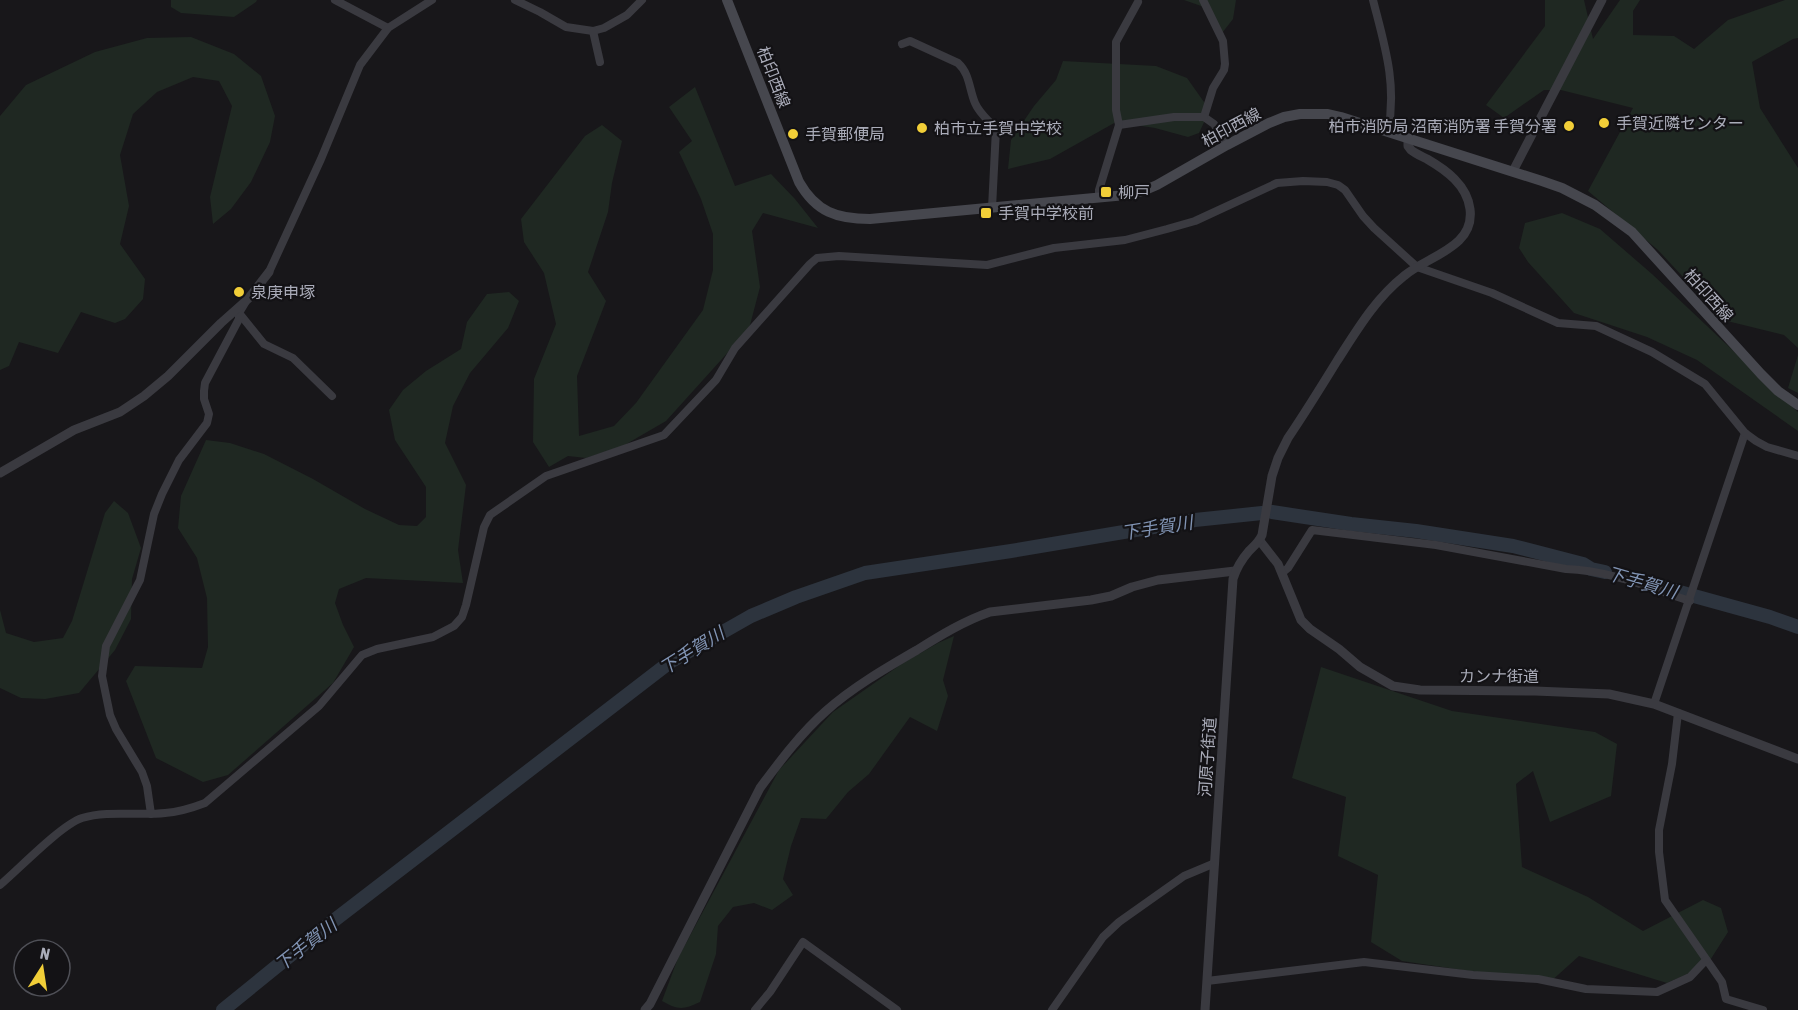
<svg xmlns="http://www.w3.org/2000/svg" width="1798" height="1010" font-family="'Asap Condensed','Noto Sans JP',sans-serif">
<rect width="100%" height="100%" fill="#18171a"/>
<g fill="#1f2822">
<path d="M171 0H257L256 2 234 17 181 13 171 7Z"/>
<path d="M1184 0H1236L1233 19 1222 33 1204 7Z"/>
<path d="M1545 0H1584L1593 39 1620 0H1640L1633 11V35L1674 36 1694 49 1728 20 1785 0H1798V38L1793 39 1752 62 1760 108 1798 168V348L1784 335 1723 320 1658 250 1588 191 1633 108 1561 90H1544L1504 118 1486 105 1545 26Z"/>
<path d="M191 37 234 54 261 76 275 116 270 142 251 182 231 209 213 224 210 197 232 106 219 81 193 77 157 92 133 114 120 155 129 206 120 244 145 279 143 299 125 319 115 323 81 312 58 353 19 342 9 366 0 370V116L26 85 95 52 147 38Z"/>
<path d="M1063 61 1156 66 1187 78 1204 102 1207 116 1199 133 1188 137 1155 128 1116 122 1050 159 1008 169 1011 140 1034 106 1056 80Z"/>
<path d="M695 87 735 186 771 174 795 199 818 228 763 213 752 231 760 287 749 329 666 421 623 446 586 458 568 456 549 467 533 442 534 379 556 324 544 273 524 242 521 219 585 136 602 125 622 141 612 183 608 212 588 272 606 301 577 376 579 436 614 426 636 403 703 310 713 270V234L701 199 679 152 692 141 669 107Z"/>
<path d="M1562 213 1600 229 1652 274 1798 412V431L1697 360 1647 337 1574 313 1528 262 1519 248 1525 223Z"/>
<path d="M509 292 519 301 508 328 470 373 453 406 445 443 466 485 458 550 463 583 366 578 339 589 335 603 343 625 354 647 333 683 228 775 203 782 156 758 126 681 135 666 202 668 208 647 207 598 197 558 178 528 181 496 206 440 230 443 264 454 313 479 365 509 399 525 417 526 426 517V487L395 440 389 410 403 390 426 371 461 349 467 322 487 294Z"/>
<path d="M1798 355V393L1788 388Z"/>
<path d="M114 501 128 513 141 548 132 579 131 619 115 650 79 693 45 699 21 698 0 688V610L6 633 34 642 63 638 72 621 105 513Z"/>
<path d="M954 636 943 680 948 696 937 731 910 717 869 774 848 792 826 819 801 818 791 846 783 879 793 895 772 910 754 903 733 907 718 926 716 954 700 1002C683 1010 678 1010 662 1001L678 958 779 770 833 712 903 663 938 643Z"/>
<path d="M1321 667 1452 711 1595 732 1617 744 1611 796 1550 822 1533 771 1516 784 1522 867 1588 897 1643 931 1703 900 1721 908 1728 932 1707 965 1667 983 1579 956 1549 983 1402 961 1371 942 1378 875 1338 856 1346 797 1292 778Z"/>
</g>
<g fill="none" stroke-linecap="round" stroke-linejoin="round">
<g stroke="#2d343e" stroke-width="14">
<path d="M1272 512 1351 524 1416 531 1513 546 1583 564 1591 569 1605 572"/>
<path d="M1647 583 1770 617 1798 627"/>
<path d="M223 1010 319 932 670 662 751 616 796 597 865 573 1011 551 1195 520 1262 513"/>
</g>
<g stroke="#3a3a40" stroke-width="8">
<path d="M335 0 388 28"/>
<path d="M515 0 540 12 566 27 593 31 604 28 627 15 642 0"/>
<path d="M1203 0 1223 41 1225 64 1224 70 1213 88 1204 117 1214 124 1227 145"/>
<path d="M1373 0C1385 47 1397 83 1388 132"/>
<path d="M593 31 600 62"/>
<path d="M902 44 910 41 958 63C970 74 969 89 975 103 979 113 989 121 996 129L992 208"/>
<path d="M1119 125 1174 117H1204"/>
<path d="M1099 198V190L1119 125 1116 110V42L1138 2"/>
<path d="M269 272 321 159 360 65 388 28 432 0"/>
<path d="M239 313 264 344 293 358 332 396"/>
<path d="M1282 573 1288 568 1312 530 1436 545 1566 569C1608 570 1650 588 1690 601"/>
<path d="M1654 704 1745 433"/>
<path d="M1678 713 1672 764 1659 830V852L1665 900 1722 982 1726 999 1763 1010"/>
<path d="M151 814 147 786 142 772 116 729 110 715 102 676 106 646 140 580 154 514 162 494 179 460 207 423 209 414 204 399V391L205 383 239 319V313L245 303"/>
<path d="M0 885C20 868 61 825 82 818 108 810 138 816 165 813 179 812 192 808 205 803L319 706 362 655 377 649 433 637 454 626 462 617 466 605 484 527 490 515 546 476 664 435 716 380 735 348 810 264 817 258 839 256 987 265 1054 248 1125 240 1167 229 1195 221 1277 183 1303 181 1327 182 1338 185 1345 190 1363 216 1374 228 1417 267 1492 293 1558 323 1596 326 1652 352 1705 384 1745 433 1756 441 1767 447 1798 456"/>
<path d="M1207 981 1364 962 1473 975 1538 979 1586 989 1657 992 1690 977 1706 960"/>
<path d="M755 1010 770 992 803 942 897 1010"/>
<path d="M1052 1010 1103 937 1119 922 1184 876 1215 863"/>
</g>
<g stroke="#3a3a40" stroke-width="9">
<path d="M1513 171 1602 0"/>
<path d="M0 473 74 430 120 412 144 396 168 376 221 323 248 299 269 272"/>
<path d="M1260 541 1278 564 1301 620 1310 629 1339 649 1360 667 1393 686 1420 690 1535 691 1609 694 1654 704 1798 759"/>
<path d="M645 1010 650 1004 760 788C780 761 801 733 826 711 853 687 886 668 917 650 941 635 964 621 990 612L1091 600 1111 596 1132 587 1158 580 1235 571"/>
<path d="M1205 1010 1233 579C1236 569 1242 559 1249 551 1254 546 1259 542 1262 535L1272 476 1278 458 1288 438C1305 413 1321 387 1337 361 1357 330 1375 299 1404 276 1427 256 1475 248 1470 209 1467 185 1446 170 1427 159 1421 156 1416 154 1411 150L1408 146V138"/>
</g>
<path stroke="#46474e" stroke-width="10" d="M727 0 799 182C816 212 837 219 870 219L1126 195 1143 191 1157 185 1227 145 1269 123 1284 117 1300 114H1328L1341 117 1542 181 1562 188 1595 205 1632 232 1761 374 1778 391 1798 405"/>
</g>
<g fill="#f1ce38" stroke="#131215" stroke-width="2">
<circle cx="1604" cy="123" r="6"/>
<circle cx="1569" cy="126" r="6"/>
<circle cx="922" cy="128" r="6"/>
<circle cx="793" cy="134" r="6"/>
<rect x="1100" y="186" width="12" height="12" rx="3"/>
<rect x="980" y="207" width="12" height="12" rx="3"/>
<circle cx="239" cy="292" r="6"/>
</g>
<g text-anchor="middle" stroke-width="4.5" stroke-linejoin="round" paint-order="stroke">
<g font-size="16" fill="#aaacb9" stroke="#131215">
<text transform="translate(774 77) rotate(69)" y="6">柏印西線</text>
<text transform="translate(1231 127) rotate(-28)" y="6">柏印西線</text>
<text transform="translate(1709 295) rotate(48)" y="6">柏印西線</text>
<text x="1499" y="682">カンナ街道</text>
<text transform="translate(1207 757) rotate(-86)" y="6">河原子街道</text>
</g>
<g font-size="16" fill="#aaacb9" stroke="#131215" text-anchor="start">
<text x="1616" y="129">手賀近隣センター</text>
<text x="1557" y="132" text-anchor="end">柏市消防局 沼南消防署 手賀分署</text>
<text x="934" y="134">柏市立手賀中学校</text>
<text x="805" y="140">手賀郵便局</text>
<text x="1118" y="198">柳戸</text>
<text x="998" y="219">手賀中学校前</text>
<text x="251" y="298">泉庚申塚</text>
</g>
<g font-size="18" font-style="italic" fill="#8194b4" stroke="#131215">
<text transform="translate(1157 528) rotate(-9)" y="6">下手賀川</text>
<text transform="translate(1642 583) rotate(16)" y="6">下手賀川</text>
<text transform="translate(692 651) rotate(-32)" y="6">下手賀川</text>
<text transform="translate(306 945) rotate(-38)" y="6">下手賀川</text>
</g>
</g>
<g transform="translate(42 968) rotate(12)"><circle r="28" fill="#131215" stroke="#4f5057" stroke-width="1.5"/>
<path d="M0-4.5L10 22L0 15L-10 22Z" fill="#f1ce38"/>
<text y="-9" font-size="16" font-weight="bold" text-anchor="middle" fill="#aaacb9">N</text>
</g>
</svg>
